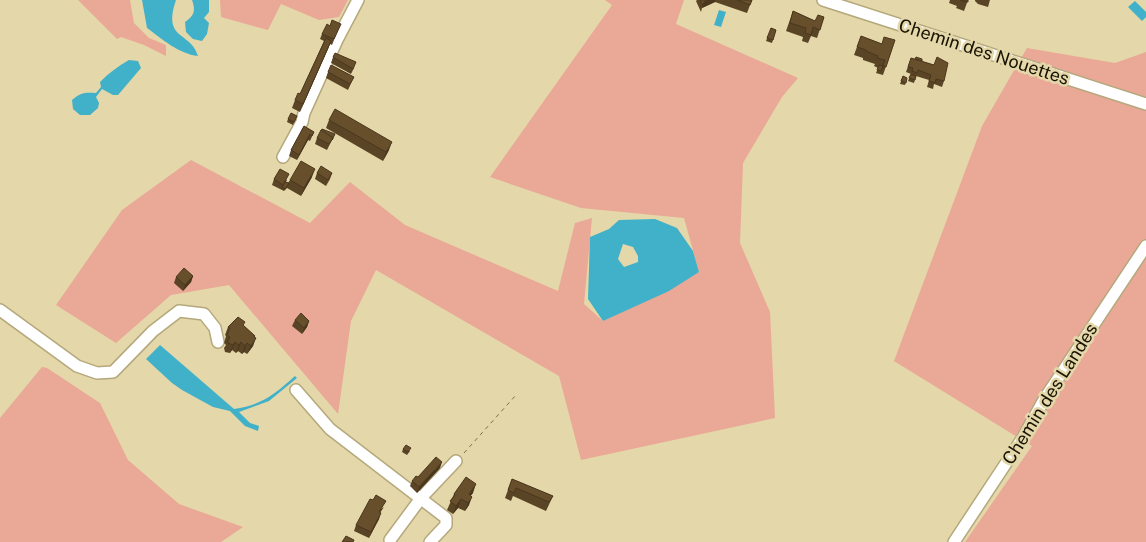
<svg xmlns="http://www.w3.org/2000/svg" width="1146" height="542" font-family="'Public Sans',sans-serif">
<rect width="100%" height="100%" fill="#e4d7a9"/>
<g fill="#eaa897">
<path d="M78 0H130L134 23 149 38 166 45V56L144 45 121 37 117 39Z"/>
<path d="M220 0H348L339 17 319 20 281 4 268 30 221 17Z"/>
<path d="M605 0H684L676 24 798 78 782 97 743 163 740 243 770 312 775 418 581 460 559 376 376 270 351 321 338 414 229 285 171 295 116 343 56 305 122 210 191 160 310 223 350 182 405 225 558 291 575 223 592 218 584 304 603 321 699 272 684 218 581 208 490 177 612 5Z"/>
<path d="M1027 48 1115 63 1146 52V542H965L1032 446 894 361 982 126Z"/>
<path d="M42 367 47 368 100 403 128 460 179 504 243 527 221 542H0V418Z"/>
</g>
<g fill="#41b1c9" fill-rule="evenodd">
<path d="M142 0H176C162 41 191 31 198 56 179 54 162 39 147 28Z"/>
<path d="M192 0H209V12L204 18 209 23 207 34 202 41 193 39 186 32 185 22C194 16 196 11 192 0Z"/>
<path d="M1135 1 1146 12V17L1142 21 1128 7Z"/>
<path d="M719 10 726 12 721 27 714 25Z"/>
<path d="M129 60 138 61 141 68 118 95H113L102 89 96 97 99 103 98 108 90 115H80L73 109 72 100C80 93 85 92 96 93L101 87 100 82C109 73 118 66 129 60Z"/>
<path d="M655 219 677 228 693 251 699 272 669 291 603 321 588 299 590 237 609 229 619 220ZM623 244 633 247 638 256V262L624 267 618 259Z"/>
<path d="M160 345 234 409C262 405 275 394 295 376L297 378 269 401 239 412 250 423 259 426 258 431 245 426 230 411 213 407 182 390 172 383 146 359Z"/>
</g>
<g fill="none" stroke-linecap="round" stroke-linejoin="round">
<defs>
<g id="minor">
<path d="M823 0 1146 104"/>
<path d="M283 157 302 122 304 113 337 40 358 0"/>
<path d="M0 310 77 366 97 373 113 372 153 331 179 311 204 314 215 328 218 342"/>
<path d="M296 390 330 429 446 518V525L430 542"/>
<path d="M390 540 421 498 456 461"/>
<path d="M954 542 1024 436 1045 398 1146 246"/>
</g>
</defs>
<use href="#minor" stroke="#b4a87c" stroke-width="14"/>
<path stroke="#797052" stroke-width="1" stroke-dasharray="4 4" stroke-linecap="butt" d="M464 453 516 395"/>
<use href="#minor" stroke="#fff" stroke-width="11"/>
</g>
<g fill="#594425">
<path d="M697 0H752L747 13 715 2 702 8 701 12 696 1Z"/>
<path d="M950 0H968L964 11 956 8 957 6 949 3Z"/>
<path d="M975 0H990L988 7 978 4 975 1Z"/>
<path d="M793 11 815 21 824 17 817 38 811 36 808 43 802 41 803 37 786 31Z"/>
<path d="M771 28 776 30 772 43 766 41Z"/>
<path d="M338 30 332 45 330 44 300 112 292 108 295 100 300 94 324 41 320 39 322 34Z"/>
<path d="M861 36 882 44 895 40 883 75 876 73 878 68 874 66 875 64 863 60V58L854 55Z"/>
<path d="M333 57 354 68 351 74 331 63Z"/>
<path d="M911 58 934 65 944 81 942 87 934 84 933 89 927 87 929 80 916 76 914 83 908 81 911 74 906 72Z"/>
<path d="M328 72 354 77 348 90 326 78Z"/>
<path d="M903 76 907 78 905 85 900 84Z"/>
<path d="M288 119H296L293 125 287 122Z"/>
<path d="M329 120 389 150 383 161 326 128Z"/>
<path d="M304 126 314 132 310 141 308 140 297 160 289 156 291 150Z"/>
<path d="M335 134 327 150 315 144 317 138Z"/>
<path d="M317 173H332L330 179 326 186 315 179Z"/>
<path d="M312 177 301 196 287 188 284 191 272 185 274 179 287 180 286 182 288 183 290 180Z"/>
<path d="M193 276 191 282 183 291 174 283 176 277Z"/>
<path d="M295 320 309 321 307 327 302 334 292 326Z"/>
<path d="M244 326 255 336 253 346 247 354 244 352 242 354 238 351 236 353 232 350 230 353 225 352 224 348 226 345 224 343 226 336 225 335 228 327Z"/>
<path d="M403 449 410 451 407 455 402 452Z"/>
<path d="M440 468 417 493 410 486 412 481 418 477Z"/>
<path d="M512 479 553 496 546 511 513 496 511 501 505 498Z"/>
<path d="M473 493 470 496 469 505 465 511 458 508 453 514 447 510 454 494Z"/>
<path d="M384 507 380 513 379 519 369 538 354 531 356 525Z"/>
</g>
<g fill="#49371e">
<path d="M709 0H716L715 2 702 8 704 2Z"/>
<path d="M331 41 328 49 300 112 303 104Z"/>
<path d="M310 134 308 140 297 160 299 155Z"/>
<path d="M392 142 389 150 383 161 386 152Z"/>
<path d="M315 169 312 177 301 196 304 188Z"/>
<path d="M193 276 191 282 183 291 185 285Z"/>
<path d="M309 321 307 327 302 334 304 328Z"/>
<path d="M255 336 253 342 256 338 253 346 247 354Z"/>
<path d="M235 342 232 350 230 353 233 345Z"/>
<path d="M241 342 238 351 236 353 239 345Z"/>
<path d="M247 343 244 352 242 354 245 346Z"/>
<path d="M442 462 440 468 417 493 419 487Z"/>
<path d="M476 484 473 493 466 502 469 494Z"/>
<path d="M472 497 469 505 465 511 468 503Z"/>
<path d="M461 499 458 508 453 514 456 506Z"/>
<path d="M381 513 379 519 369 538 371 532Z"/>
</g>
<g fill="#684f2b" stroke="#49371e">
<path d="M700 0H709L704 2 703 6Z"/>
<path d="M737 0H752L750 5Z"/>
<path d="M960 0H968V2Z"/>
<path d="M793 11 815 21 818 15 824 17 820 30 813 27 811 35 805 33 806 28 790 23Z"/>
<path d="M332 20 341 24 334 39 322 34 327 24 330 26Z"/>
<path d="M771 28 776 30 773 40 767 38Z"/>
<path d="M861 36 882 44 884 37 895 40 886 67 883 66 885 60 877 58 878 56 866 51V50L857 47Z"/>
<path d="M326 38 331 41 303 104 295 100 298 93 300 94Z"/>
<path d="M335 53 356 62 353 69 333 57Z"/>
<path d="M916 57 922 59V61L915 59Z"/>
<path d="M937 57 948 63 944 81 936 79 935 83 929 81 931 75 918 70 917 73 912 71 913 68 908 67 911 58 934 65Z"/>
<path d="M331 65 354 77 350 84 328 72Z"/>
<path d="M879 65 883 66 881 71 877 70Z"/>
<path d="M911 74 916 76 915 80 909 78Z"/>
<path d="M903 76 907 78 906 83 901 81Z"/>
<path d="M335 109 392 142 386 152 329 120Z"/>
<path d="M291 113 297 116 294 122 288 119Z"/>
<path d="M304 126 314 132 312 136 310 134 299 155 291 150Z"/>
<path d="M322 129 335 134 332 140 333 138 321 131Z"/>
<path d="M321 130 333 138 329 144 317 138Z"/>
<path d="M301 161 315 169 304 188 290 180Z"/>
<path d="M321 166 332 173 328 180 317 173Z"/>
<path d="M280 169 289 174 283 185 274 179Z"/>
<path d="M285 182 289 183 285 189 282 187Z"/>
<path d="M184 268 193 276 185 285 176 277Z"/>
<path d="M301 313 309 321 304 328 295 320Z"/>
<path d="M238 317 245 322 243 325 255 336 254 337 256 338 251 346 247 343 245 346 241 342 239 345 235 342 233 345 228 343V340L230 337 227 335 230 328 228 327Z"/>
<path d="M406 445 411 448 408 452 403 449Z"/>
<path d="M436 457 442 462 419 487 412 481 416 476 418 477Z"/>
<path d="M466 477 476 484 469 494 472 497 468 503 461 499 456 506 450 501 455 495 454 494Z"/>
<path d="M512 479 553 496 549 502 516 488 514 493 508 490Z"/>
<path d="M376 495 386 501 379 512 381 513 371 532 356 525 370 499 373 500Z"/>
<path d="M346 536 354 540 353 542H342Z"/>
</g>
<g text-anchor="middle" stroke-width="5" stroke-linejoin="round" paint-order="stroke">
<g font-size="18" fill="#181303" stroke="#e4d7a9">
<text transform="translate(984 52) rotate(18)" y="6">Chemin des Nouettes</text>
<text transform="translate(1050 394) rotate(-58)" y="6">Chemin des Landes</text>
</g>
</g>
</svg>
